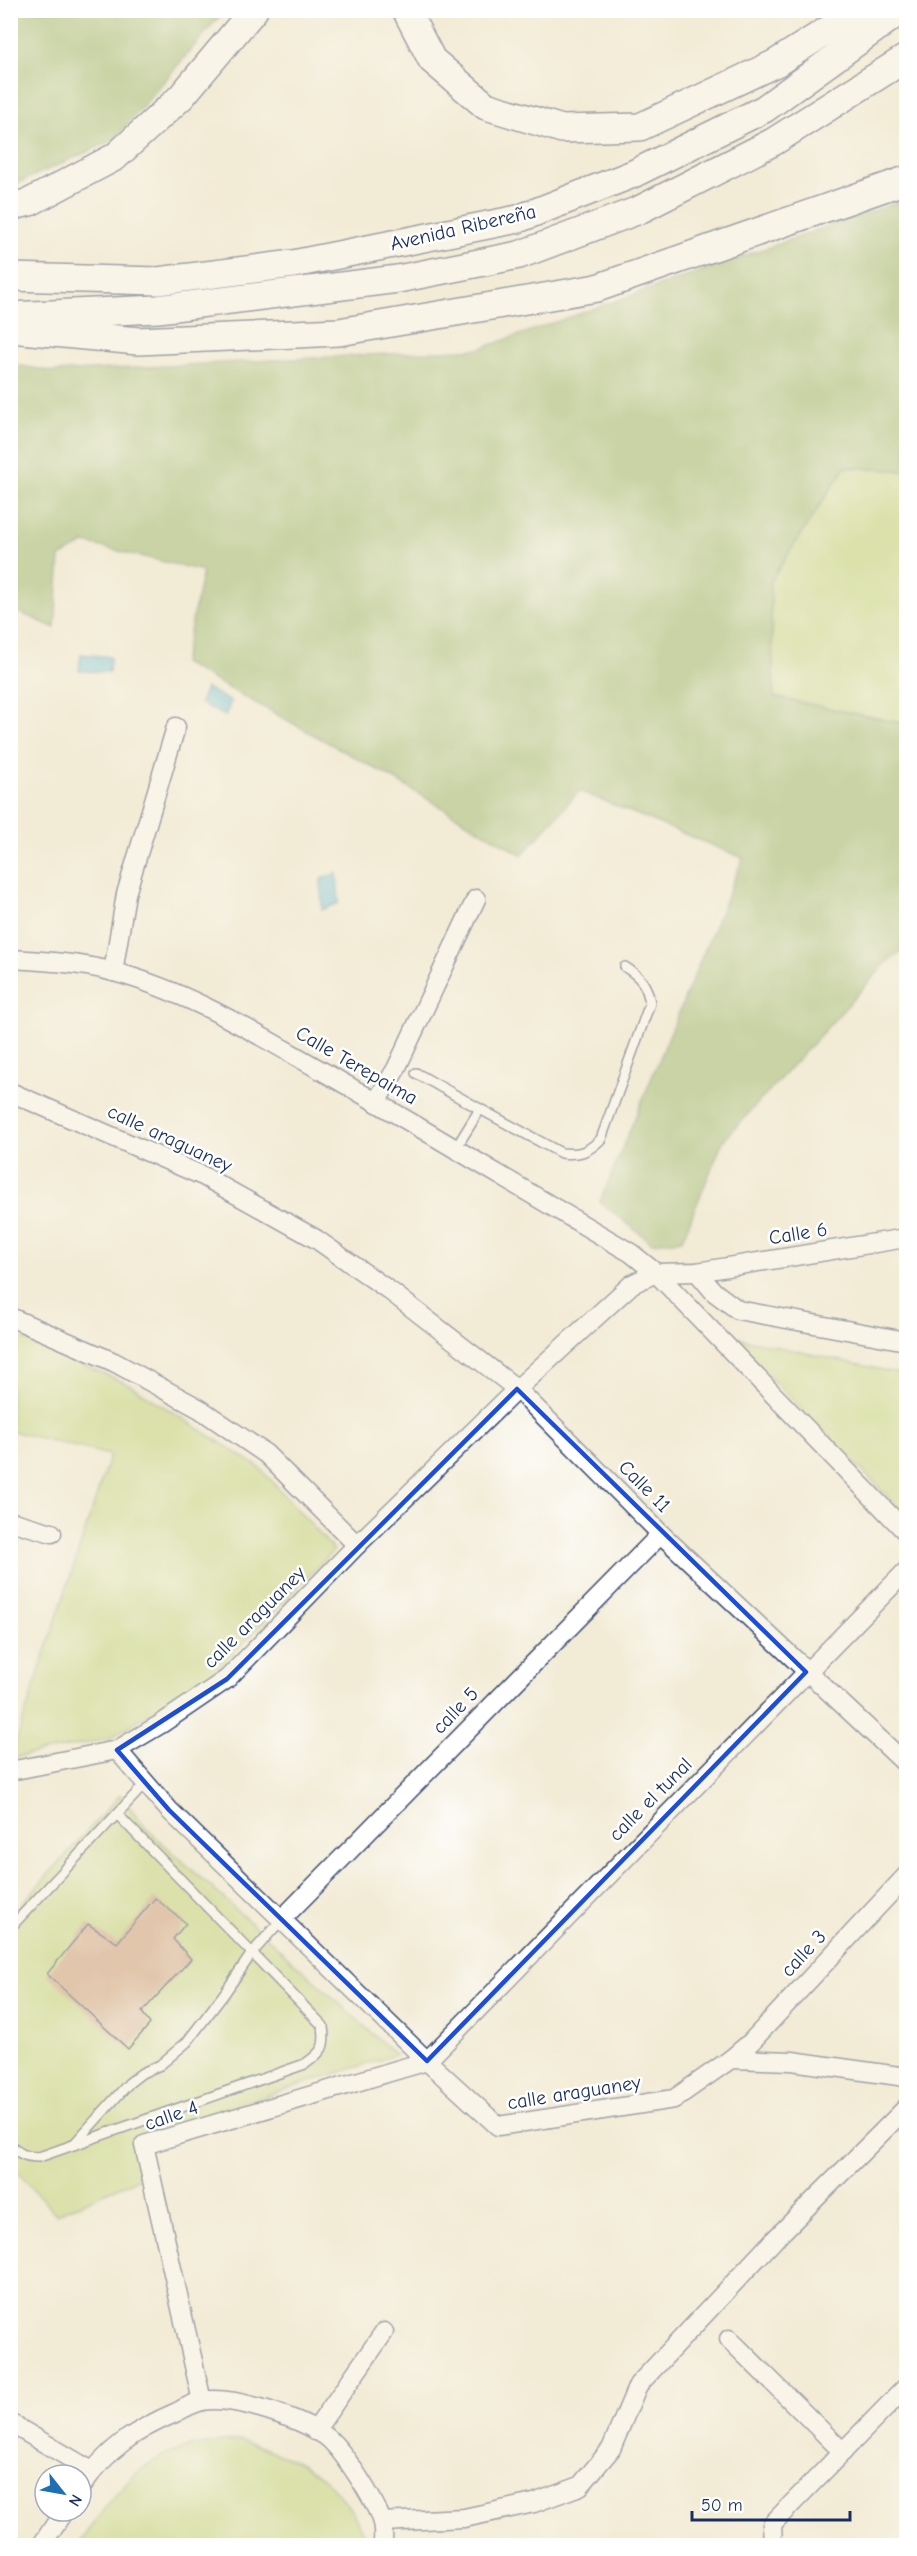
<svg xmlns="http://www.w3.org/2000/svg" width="917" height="2556" font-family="'Comic Neue',sans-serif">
<rect width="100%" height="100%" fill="#fff"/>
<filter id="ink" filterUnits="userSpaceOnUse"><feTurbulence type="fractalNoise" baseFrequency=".0167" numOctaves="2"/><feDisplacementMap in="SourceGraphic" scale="12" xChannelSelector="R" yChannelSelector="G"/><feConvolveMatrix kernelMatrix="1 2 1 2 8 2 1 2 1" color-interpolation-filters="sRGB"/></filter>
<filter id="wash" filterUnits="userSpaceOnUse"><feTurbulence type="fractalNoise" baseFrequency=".008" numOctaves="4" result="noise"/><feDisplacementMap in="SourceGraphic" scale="24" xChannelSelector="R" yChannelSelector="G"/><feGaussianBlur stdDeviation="1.35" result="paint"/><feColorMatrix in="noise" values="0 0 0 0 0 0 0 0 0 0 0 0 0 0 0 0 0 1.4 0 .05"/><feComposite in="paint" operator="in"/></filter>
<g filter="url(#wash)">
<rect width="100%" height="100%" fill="#f2ebd5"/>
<g fill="#c0d67a" stroke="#6e826c" stroke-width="1.5">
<path d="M845 467 906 471V724L774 697 770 582Z"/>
<path d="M11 1334 130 1385 259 1467 334 1550 217 1670 109 1739 11 1758 110 1455 11 1431Z"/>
<path d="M729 1336 906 1375V1515Z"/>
<path d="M120 1795 147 1829 396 2055 132 2137 140 2178 56 2214 11 2165 10 1917Z"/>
<path d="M243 2441C308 2462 342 2480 369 2545H78C126 2475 151 2443 243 2441Z"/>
</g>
<g fill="#98b76a" stroke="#5a7364" stroke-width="1.5">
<path d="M11 11H224L114 140 11 186Z"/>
<path d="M906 199V471L845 467 770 582 774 697 906 724V950L890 959 723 1141 682 1240 652 1243 600 1202 743 858 579 791 522 855 387 775 183 663 203 571 85 543 60 557 55 628 11 609V364L54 372 479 349Z"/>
</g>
<g fill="#5abcd9" stroke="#3a769c" stroke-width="1.5">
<path d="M81 654 110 657 109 672 79 671Z"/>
<path d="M206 688 231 702 225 716 200 703Z"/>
<path d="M337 873 339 903 322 910 321 879Z"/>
</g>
<g id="blocks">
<path fill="#cc9a79" d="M155 1898 186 1923 173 1939 191 1959 142 2012 150 2024 128 2049 47 1974 88 1924 117 1943Z"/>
</g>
</g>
<g filter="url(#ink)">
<use href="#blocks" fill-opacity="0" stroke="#3b4b70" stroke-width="1.5"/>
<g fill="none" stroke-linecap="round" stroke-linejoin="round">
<defs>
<g id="service">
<path d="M416 1073 480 1109"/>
<path d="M456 1148 480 1109 561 1153C580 1155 588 1152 601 1139L650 1003C647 985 641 977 625 967"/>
<path d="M10 1928 146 1783"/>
<path d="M75 2143 129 2083 142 2073 160 2065 187 2042 224 1994 252 1953 282 1919"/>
<path d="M10 2144C19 2154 25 2157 39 2157L305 2064C322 2052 326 2048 323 2026L117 1814"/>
</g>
<g id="minor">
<path d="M10 959C45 961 81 963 114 972 189 992 255 1033 322 1071 426 1130 528 1193 631 1253L656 1273 906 1532"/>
<path d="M113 972 126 894 176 727"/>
<path d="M10 1092 203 1176 316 1239 390 1291 517 1389 357 1545 227 1679 161 1724 117 1750 10 1771"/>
<path d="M376 1102 396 1069 476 899"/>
<path d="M906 1238 697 1272 656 1273 632 1284 517 1389 661 1534 906 1764"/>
<path d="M697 1272 714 1292 738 1310 906 1341"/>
<path d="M10 1317 114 1362 200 1409 266 1454 357 1545"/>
<path d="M10 1521 52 1533"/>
<path d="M117 1750 169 1810 427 2061 498 2126 674 2099 731 2059 792 2061 906 2077"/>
<path d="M282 1919 661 1534"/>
<path d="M731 2059 751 2042 906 1876"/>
<path d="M729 2339 843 2452"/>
<path d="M202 2401 144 2145 427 2061 906 1571"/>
<path d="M10 2423 92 2471"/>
<path d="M315 2431 384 2332"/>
<path d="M81 2487C107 2449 135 2430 177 2412 184 2408 194 2403 202 2401 232 2395 299 2418 324 2435 341 2446 377 2503 382 2523 384 2530 383 2538 383 2546"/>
<path d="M382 2522 464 2518 534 2503 580 2486 611 2449 638 2385 774 2240 906 2108"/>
<path d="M41 2546 64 2511"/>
<path d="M773 2546 772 2524 906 2387"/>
</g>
<g id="primary">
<path d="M406 10 432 60 486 106 562 129 640 127 776 63 860 10"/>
<path d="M10 207 30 202 115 157 181 97 254 10"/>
<path d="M10 277 158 281 293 264 518 219 633 174 764 109 901 10"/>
<path d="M10 316 158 309 398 279 519 255 639 210 773 142 906 58"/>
<path d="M21 330 138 341 339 332 597 288 906 180"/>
</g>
</defs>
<use href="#service" stroke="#3b4b70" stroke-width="12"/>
<use href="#minor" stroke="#3b4b70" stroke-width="21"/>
<use href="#primary" stroke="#3b4b70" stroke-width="30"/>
<use href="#service" stroke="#fff" stroke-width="9"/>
<use href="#minor" stroke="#fff" stroke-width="18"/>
<use href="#primary" stroke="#fff" stroke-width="27"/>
</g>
</g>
<path d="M0 0H917V2556H0ZM517 1389 806 1672 427 2061 169 1810 117 1750 227 1679Z" fill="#f2ebd5" fill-opacity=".55" fill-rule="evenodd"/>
<path fill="none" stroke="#1d4ed8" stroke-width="4.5" stroke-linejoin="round" d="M517 1389 806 1672 427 2061 169 1810 117 1750 227 1679Z"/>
<g text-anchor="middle" stroke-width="5" stroke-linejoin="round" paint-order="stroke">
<g font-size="20" fill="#1b2f5e" stroke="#fff">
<text transform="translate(463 227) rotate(-13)" y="7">Avenida Ribereña</text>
<text transform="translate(357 1065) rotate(30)" y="7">Calle Terepaima</text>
<text transform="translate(170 1138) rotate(25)" y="7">calle araguaney</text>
<text transform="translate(798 1233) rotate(-9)" y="7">Calle 6</text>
<text transform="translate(645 1486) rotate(45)" y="7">Calle 11</text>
<text transform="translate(254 1617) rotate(-45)" y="7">calle araguaney</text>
<text transform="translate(455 1710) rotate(-46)" y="7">calle 5</text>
<text transform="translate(650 1799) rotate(-45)" y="7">calle el tunal</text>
<text transform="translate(803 1953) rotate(-47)" y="7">calle 3</text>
<text transform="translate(574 2092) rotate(-9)" y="7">calle araguaney</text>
<text transform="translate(171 2115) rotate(-19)" y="7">calle 4</text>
</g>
</g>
<rect width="917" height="2556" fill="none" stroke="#fff" stroke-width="36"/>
<g transform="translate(63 2493) rotate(121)"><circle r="28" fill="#ffffff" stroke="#a4acbf" stroke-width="1.5"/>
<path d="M0-4.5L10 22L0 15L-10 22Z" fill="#1f6fb2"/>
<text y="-9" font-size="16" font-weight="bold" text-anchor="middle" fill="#1b2f5e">N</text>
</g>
<path d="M692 2511v9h158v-9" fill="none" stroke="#1b2f5e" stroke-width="3"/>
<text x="701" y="2511" font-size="18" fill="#1b2f5e" stroke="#ffffff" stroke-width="4.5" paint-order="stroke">50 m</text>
</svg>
